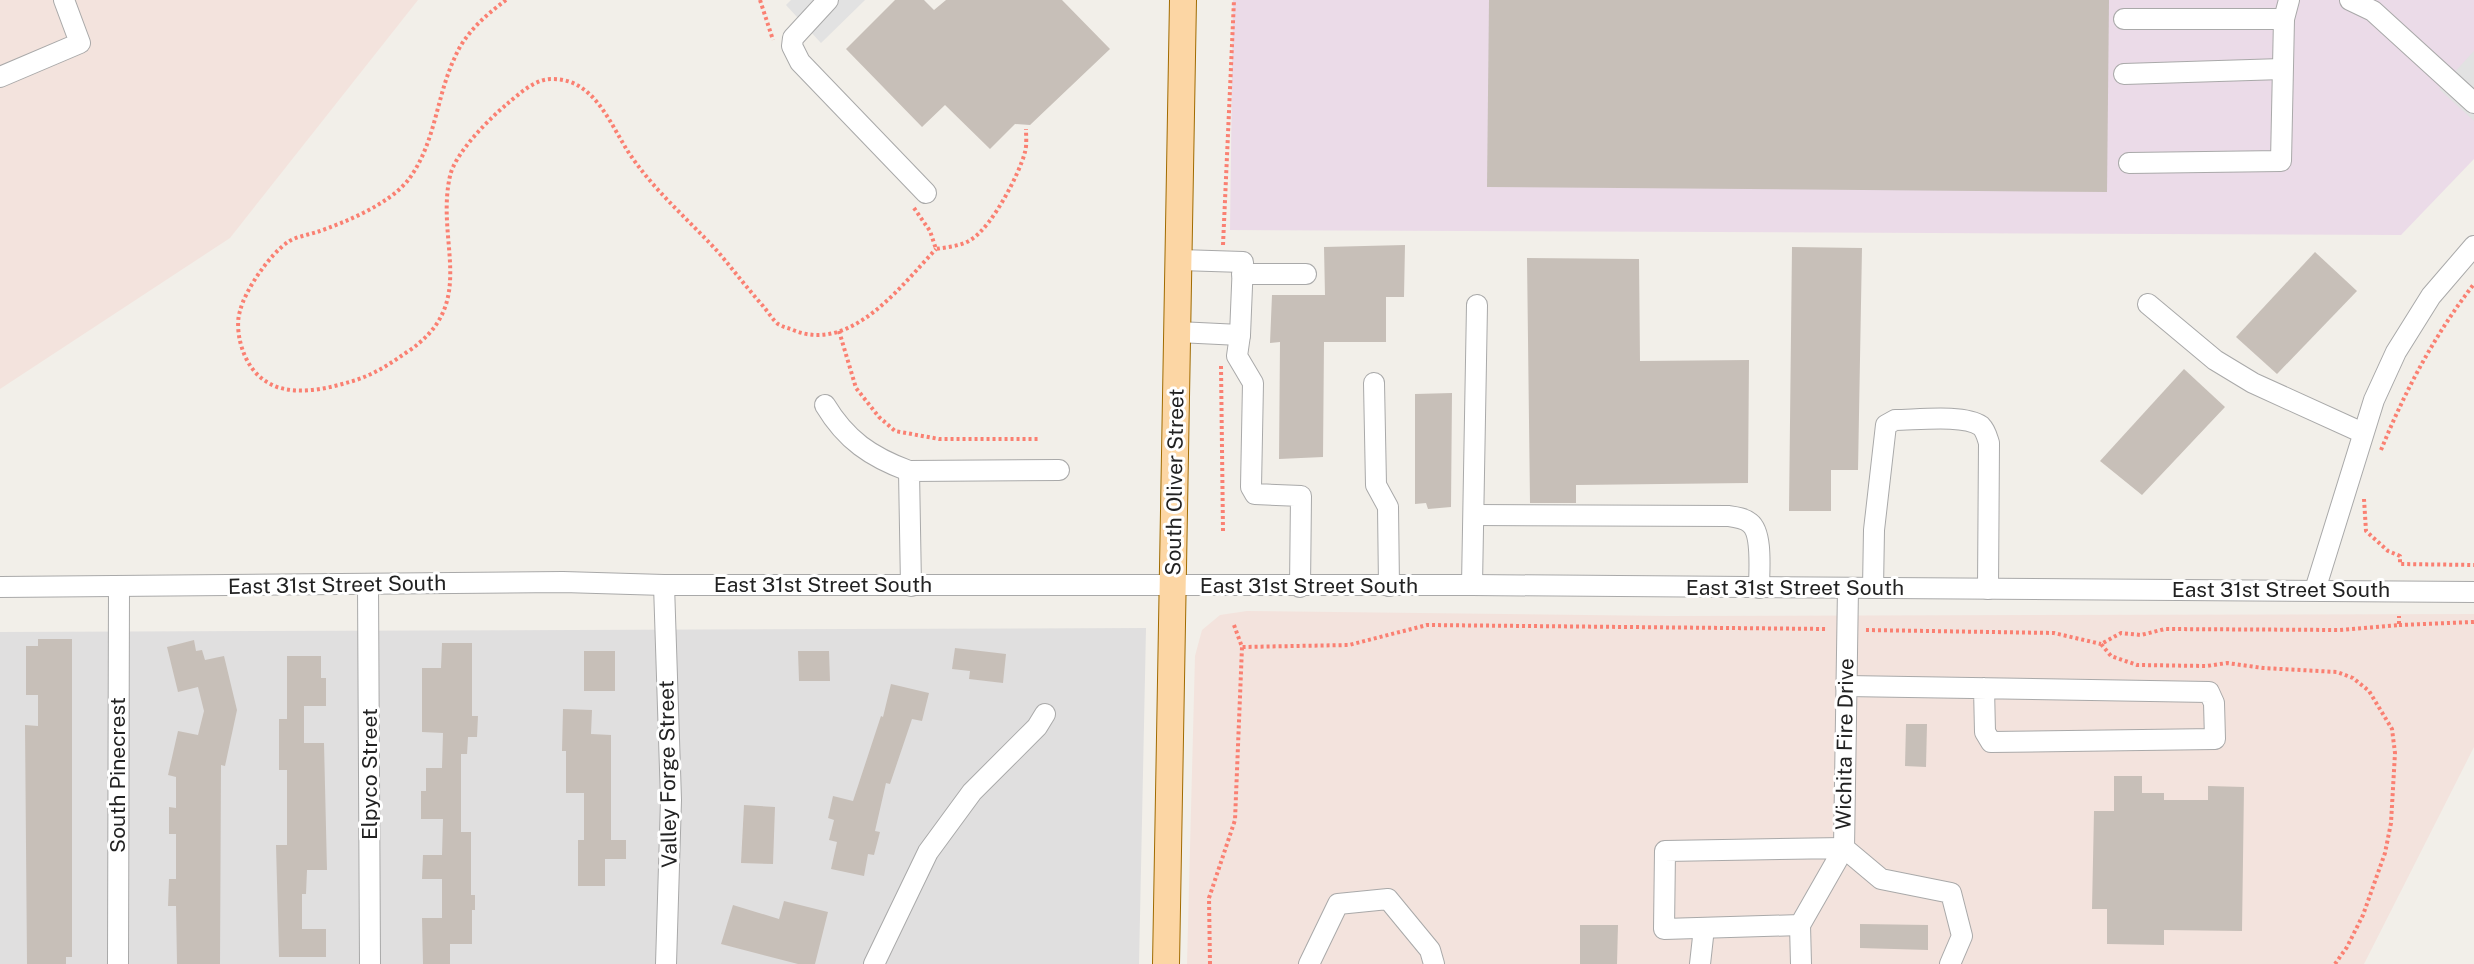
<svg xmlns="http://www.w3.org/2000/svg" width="2474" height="964" font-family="'Public Sans',sans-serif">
<rect width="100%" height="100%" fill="#f2efe9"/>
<path fill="#e0dfdf" d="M1146 628 1139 964H0V632Z"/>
<path fill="#ebdbe8" d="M1233 0H2474V159L2401 235 1230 230Z"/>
<g fill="#f3e3dd">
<path d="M0 0H418L230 238 0 389Z"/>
<path d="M1247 611 1667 616 2474 614V747L2364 964H1187L1195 656 1202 630 1220 615Z"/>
</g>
<g fill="#e2e2e2">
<path d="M791 0H865L821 43 786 5Z"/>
<path d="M2474 51V121L2439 89Z"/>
</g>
<g fill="#c7bfb8">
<path d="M895 0H924L934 10 946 0H1062L1110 49 1030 125 1015 124 990 149 945 105 922 127 846 49Z"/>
<path d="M1489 0H2109L2107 192 1487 187Z"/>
<path d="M1405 245 1404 297H1386V342H1324L1323 457 1279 459 1280 342 1270 343 1272 295H1325L1324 247Z"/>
<path d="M1792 247 1862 248 1858 470H1831V511H1789Z"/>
<path d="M2315 252 2357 291 2277 374 2236 337Z"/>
<path d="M1527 258 1639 259 1640 361 1749 360 1748 483 1576 485V503H1530Z"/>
<path d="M2184 369 2225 407 2142 495 2100 461Z"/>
<path d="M1452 393 1451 507 1428 509 1426 503 1415 504V394Z"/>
<path d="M38 639H72V957H66V964H27L25 725 38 726V695H26V646H38Z"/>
<path d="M194 640 196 651 202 650 205 660 224 656 237 710 225 766 221 765 220 964H177L176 906H168L169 879H176V834H169V807L176 808V777L168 775 178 731 198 735 204 711 198 687 178 692 167 647Z"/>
<path d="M442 643H472V716H478L477 737H468L467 754H461V832H471V895H475V910H472V944H450V964H423L422 918H442V879H422L423 855H442L443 819H421V791H426V768H442L443 733 422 732V668H441Z"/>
<path d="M955 648 1006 654 1003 683 969 679 970 671 952 669Z"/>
<rect x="584" y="651" width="31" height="40"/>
<path d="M798 651H829L830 681H799Z"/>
<path d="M287 656H321V678H326V706H304V743H324L327 870H307L306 894H302V929H326V957H279L276 845H287V770H279V719H287Z"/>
<path d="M891 684 929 693 922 721 912 719 890 784 886 783 875 831 880 832 874 855 868 854 864 876 831 869 837 842 829 840 834 820 828 818 833 796 853 801 881 716 883 717Z"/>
<path d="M563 709 592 710 591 734 611 735V840H626V859H605V886H578V840H584V793H566V751H562Z"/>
<path d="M1906 724H1927L1926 767 1905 766Z"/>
<path d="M2114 776H2142V793H2164V800H2208V786L2244 787 2242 931 2164 930V945L2107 944V909H2092L2094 811H2114Z"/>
<path d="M744 805 775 807 773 864 741 863Z"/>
<path d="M784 901 828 912 815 964H798L721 944 733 905 779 919Z"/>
<path d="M1860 924 1928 925V950L1860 948Z"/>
<path d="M1580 925H1618L1617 964H1580Z"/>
</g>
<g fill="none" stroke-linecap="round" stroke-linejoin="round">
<defs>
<g id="minor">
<path d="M828 0 793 38 792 46 800 62 926 193"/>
<path d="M2350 0 2373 11 2474 103"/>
<path d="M2124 19H2284"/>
<path d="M2124 74 2282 69"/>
<path d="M0 77 80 43 64 0"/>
<path d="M2129 163 2281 161 2284 19 2289 0"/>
<path d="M1180 260 1243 262 1240 335 1237 356 1253 383 1251 487 1255 494 1301 496 1300 587"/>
<path d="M1242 274H1306"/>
<path d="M2148 304 2215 360 2253 383 2363 433"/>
<path d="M1178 332 1240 335"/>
<path d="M1374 383 1376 485 1388 507 1389 586"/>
<path d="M825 405C846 440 871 457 909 471"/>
<path d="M1474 515 1728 516C1735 517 1744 518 1750 523 1763 533 1759 572 1759 588"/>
<path d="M368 585 370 964"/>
<path d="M664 585 671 800 666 964"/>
<path d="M1472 585 1477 305"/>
<path d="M911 586 909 471 1059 470"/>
<path d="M0 587 563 582 664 585H1472L2474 592"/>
<path d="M1848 588 1844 848 1881 879 1951 893 1962 936 1950 964"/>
<path d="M1873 588 1874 530 1886 425 1895 420C1916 420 1964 414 1981 426 1986 431 1987 437 1989 443L1988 589"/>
<path d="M2315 590 2374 400 2396 352 2431 296 2474 246"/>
<path d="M1846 686 2209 692 2214 703 2215 739 1991 742 1985 732 1984 688"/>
<path d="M1844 848 1800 925 1664 929 1665 851Z"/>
<path d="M1800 925 1801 964"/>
<path d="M118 964 119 587"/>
<path d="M874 964 928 852 972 792 1037 727 1045 714"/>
<path d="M1309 964 1338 904 1388 899 1430 950 1434 964"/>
<path d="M1700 964 1704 928"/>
</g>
<path id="major" d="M1166 964 1183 0"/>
</defs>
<use href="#minor" stroke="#a9a9a9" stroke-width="22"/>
<use href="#major" stroke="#a06b00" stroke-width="28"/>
<g stroke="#fa8072" stroke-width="4" stroke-dasharray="3 3" stroke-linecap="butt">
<path d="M506 0C486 15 465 33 455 57 436 97 436 142 409 179 390 204 346 222 317 232 307 235 295 237 288 242 270 254 245 290 240 311 237 320 238 332 240 341 245 362 256 379 277 387 302 395 329 388 353 381 373 375 390 364 407 352 480 304 435 243 450 176 455 153 489 119 507 104 519 94 536 78 553 79 593 79 609 121 627 150 652 189 688 219 719 253 734 271 748 289 763 306 768 312 773 320 778 324 783 327 788 328 793 330 851 354 901 286 936 249"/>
<path d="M760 0 773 40"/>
<path d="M914 208 930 231 936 249C948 247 962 246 972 239 992 226 1019 175 1025 152 1027 145 1026 136 1026 129"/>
<path d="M1223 245 1234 0"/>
<path d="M839 331 856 388 879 417 895 431 939 439H1039"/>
<path d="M1221 366 1223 531"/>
<path d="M2381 450C2405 391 2435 334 2474 284"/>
<path d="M2364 499 2366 531 2388 551 2400 556V564L2474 565"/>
<path d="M1234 625 1242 647 1349 645 1427 625 1828 629"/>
<path d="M2399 625 2474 622"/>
<path d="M1866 630 2054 633 2101 644"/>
<path d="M1210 964 1209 898 1235 820 1242 647"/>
<path d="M2335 964 2347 947 2363 915 2385 853 2391 823 2395 753 2392 729 2369 691 2353 678 2337 672 2263 668 2227 663 2207 666 2137 665 2111 656 2101 644 2121 633 2141 635 2165 629 2340 630 2399 625V616"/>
</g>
<use href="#minor" stroke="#fff" stroke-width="20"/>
<use href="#major" stroke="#fcd6a4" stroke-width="26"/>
</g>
<g text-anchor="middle" stroke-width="6" stroke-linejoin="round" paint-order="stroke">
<g font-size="21" fill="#222" stroke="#fff">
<text transform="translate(1175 482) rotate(-89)" y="7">South Oliver Street</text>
<text transform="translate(337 585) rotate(-1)" y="7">East 31st Street South</text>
<text x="823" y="592">East 31st Street South</text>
<text x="1309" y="593">East 31st Street South</text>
<text x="1795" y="595">East 31st Street South</text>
<text x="2281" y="597">East 31st Street South</text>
<text transform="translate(1845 744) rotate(-89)" y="7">Wichita Fire Drive</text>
<text transform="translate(370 774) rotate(-90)" y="7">Elpyco Street</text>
<text transform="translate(668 774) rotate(-91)" y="7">Valley Forge Street</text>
<text transform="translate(118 775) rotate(-90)" y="7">South Pinecrest</text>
</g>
</g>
</svg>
